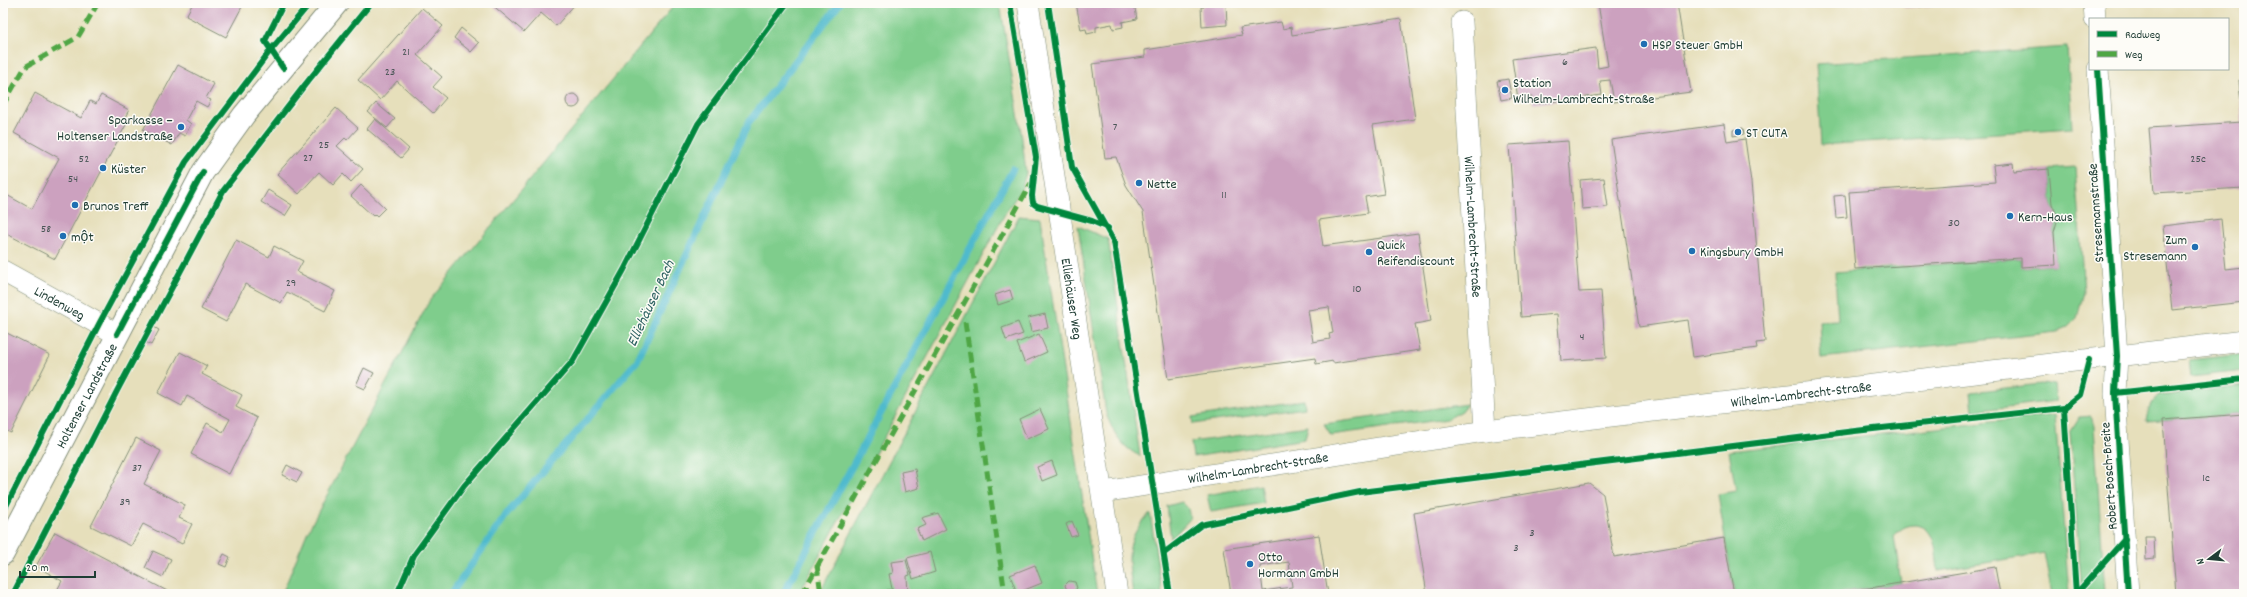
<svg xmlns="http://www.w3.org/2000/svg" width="2247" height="597" font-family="Dekko,sans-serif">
<rect width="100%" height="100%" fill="#fdfcf7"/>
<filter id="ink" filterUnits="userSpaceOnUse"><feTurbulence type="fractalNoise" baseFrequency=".025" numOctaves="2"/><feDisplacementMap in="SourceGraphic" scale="8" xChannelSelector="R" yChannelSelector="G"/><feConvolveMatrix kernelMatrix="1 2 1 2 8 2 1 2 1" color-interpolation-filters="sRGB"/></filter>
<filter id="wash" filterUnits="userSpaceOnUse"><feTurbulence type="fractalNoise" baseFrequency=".012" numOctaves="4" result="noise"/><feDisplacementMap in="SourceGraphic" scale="16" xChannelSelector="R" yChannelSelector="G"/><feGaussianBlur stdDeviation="0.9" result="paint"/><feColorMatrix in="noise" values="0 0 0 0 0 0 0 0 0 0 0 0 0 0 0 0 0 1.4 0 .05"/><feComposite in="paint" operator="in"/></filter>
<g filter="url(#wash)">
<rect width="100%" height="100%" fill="#e6dfbb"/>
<g fill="#7fcd8c" stroke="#4f8560">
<path d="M676 3H1000L1022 138 1026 173 1021 190 1006 212 799 594H282L307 533 430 300Z"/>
<path d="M2067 47 2072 128 1821 145 1816 64Z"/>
<path d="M2075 167 2084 292 2077 318 2067 328 2057 332 1821 358 1819 321 1838 320 1835 272 2021 258V267L2056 265 2054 232 2058 218 2052 204 2049 169Z"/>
<path d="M1019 216 1040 218 1097 594H819Z"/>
<path d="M1078 226 1108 239 1140 456C1122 448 1112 431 1106 413Z"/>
<path d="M2244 354V371L2191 377 2189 360Z"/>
<path d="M2040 384 2054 385 2056 401 1973 411 1971 392Z"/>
<path d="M2244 385V414L2146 421C2148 410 2150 403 2159 396Z"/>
<path d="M1304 400 1305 408 1193 424 1192 417Z"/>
<path d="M1467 404 1462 411 1447 419 1331 435 1324 424Z"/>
<path d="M2055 415 2069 594H2052L2044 553 1938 571C1936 556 1937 526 1915 525 1906 525 1900 529 1894 536L1901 583 1835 594H1734L1718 494 1736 491 1729 451Z"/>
<path d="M2091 416 2094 426 2105 594H2082L2070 433 2080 417Z"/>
<path d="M1308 426 1305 439 1193 457 1191 442Z"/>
<path d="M1261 485 1264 503 1211 512 1207 495Z"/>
<path d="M1182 502 1188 508 1190 519 1171 539 1167 506Z"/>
<path d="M1150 513 1162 594H1133C1128 559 1123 541 1150 513Z"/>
</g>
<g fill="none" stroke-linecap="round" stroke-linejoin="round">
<g stroke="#50bacd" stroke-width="7">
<path d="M451 594 507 514 637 361 749 122 840 3"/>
<path d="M783 594 1013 169"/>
</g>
</g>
<g id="blocks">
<g fill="#cca1bf" fill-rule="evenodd">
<path d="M193 3H244L226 37 186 16Z"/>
<path d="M490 3H576L556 26 541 13 524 32Z"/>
<path d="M1076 3H1134L1137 19 1122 22 1123 27 1113 29 1112 24 1096 27V32L1087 34 1086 29 1081 30Z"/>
<path d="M1204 3H1226L1227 25 1202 27 1201 7H1204Z"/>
<path d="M1598 3H1677L1691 92 1614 102 1610 80 1600 81 1602 95 1533 104 1532 97 1518 99 1512 59 1596 48 1598 68 1608 66Z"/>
<path d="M1904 3H1956V4L1904 8Z"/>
<path d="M422 8 443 26 417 55 442 77 433 87 446 98 433 113 397 81 380 100 358 80Z"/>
<path d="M1401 19 1415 119 1373 125 1384 194 1365 197 1368 213 1319 220 1323 246 1418 233 1431 321 1415 324 1420 350 1333 363V361L1316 364 1315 358 1168 379 1143 212 1126 185 1116 157 1105 158 1092 64 1145 57V50L1242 35 1240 28 1281 22 1283 29 1291 27 1292 35ZM1329 307 1333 333 1329 334 1330 339 1313 342 1308 310Z"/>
<path d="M461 28 479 43 471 52 454 38Z"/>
<path d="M178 65 214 84 206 98 211 100 207 107 196 101 186 120 191 124 185 136 179 133 172 145 143 130Z"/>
<path d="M1508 79 1512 98 1501 100 1497 81Z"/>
<path d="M2239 80H2244V188L2154 193 2149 128 2242 122Z"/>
<path d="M35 93 81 118 90 101 96 104 101 95 129 110 124 119 128 121 55 259 3 232V193L32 209 59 158 14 133Z"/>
<circle cx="573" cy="101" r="7"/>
<path d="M376 103 395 119 387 128 368 112Z"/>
<path d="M336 108 358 128 347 140 345 138 337 146 363 169 351 182 343 174 333 185 319 172 299 194 277 174Z"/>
<path d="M375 119 409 149 401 158 367 129Z"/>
<path d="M1724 124 1727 142 1745 139 1751 182 1765 342 1756 343 1757 348 1693 357 1688 320 1639 327 1611 140Z"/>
<path d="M1743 128 1744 134 1733 136V130Z"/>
<path d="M1568 141 1579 292 1601 291 1606 358 1561 361 1557 314 1521 317 1509 145Z"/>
<path d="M2013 163 2014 172 2049 169 2052 204 2058 218 2054 232 2056 265 2021 267V258L1855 269 1849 192 1995 182 1993 165Z"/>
<path d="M1604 178 1608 207 1582 209 1580 180Z"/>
<path d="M361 185 385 208 377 216 375 214 373 216 351 196Z"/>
<path d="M268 190 292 205 285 216 261 202Z"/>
<path d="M1845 195 1847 217 1836 218 1834 196Z"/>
<path d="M2221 219 2226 269 2244 267V302L2172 310 2163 226Z"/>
<path d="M236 240 269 257 274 246 303 261 297 272 335 291 325 311 287 292 281 303 245 284 226 322 201 309Z"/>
<path d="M1010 290 1013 300 998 305 995 295Z"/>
<path d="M1045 314 1048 328 1031 332 1028 318Z"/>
<path d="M1018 322 1023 334 1006 340 1002 328Z"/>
<path d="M152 326 159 330 151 345 144 341Z"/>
<path d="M3 331 50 355 11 433 3 429Z"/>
<path d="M1039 334 1047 352 1024 362 1017 343Z"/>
<path d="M180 352 207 366 202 374 242 395 236 407 257 418 229 474 191 454 207 423 223 432 230 419 187 396 182 406 158 393Z"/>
<path d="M364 368 374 373 365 389 356 385Z"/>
<path d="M1040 409 1049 429 1027 439 1019 419Z"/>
<path d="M2244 414V594H2176L2163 420Z"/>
<path d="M136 438 161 451 144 484 185 505 179 518 192 524 182 544 143 524 131 546 91 526Z"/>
<path d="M1052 461 1057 475 1042 481 1037 467Z"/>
<path d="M287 465 302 473 297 482 282 475Z"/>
<path d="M915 469 919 488 905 492 901 472Z"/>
<path d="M1589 483 1603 494 1614 557 1724 538 1734 594H1427L1414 513Z"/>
<path d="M938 513 946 529 922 541 917 529 926 525 922 518Z"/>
<path d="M1072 521 1078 535 1071 537 1066 524Z"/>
<path d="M55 532 171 593 170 594H55L62 581 36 566Z"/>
<path d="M1319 535 1328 594H1231L1224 549ZM1289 562 1292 587 1263 591 1260 566Z"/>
<path d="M2145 537H2154L2155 558 2146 559Z"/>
<path d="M153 551 171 559 163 577 145 568Z"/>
<path d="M930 552 935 572 913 579 907 558Z"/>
<path d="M224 554 230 557 226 567 219 564Z"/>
<path d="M906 560 910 575 907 576 908 594H888L887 590 892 589 889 574 893 573 891 562Z"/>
<path d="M1035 565 1042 583 1017 593 1010 575Z"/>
<path d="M1995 567 2000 594H1840V593Z"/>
<path d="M1069 581 1075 582 1077 588 1073 592 1067 591 1065 585Z"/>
</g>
</g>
</g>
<g filter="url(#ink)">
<use href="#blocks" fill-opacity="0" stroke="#828e78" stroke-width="1"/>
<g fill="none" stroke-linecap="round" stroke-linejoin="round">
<defs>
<g id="street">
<path id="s1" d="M1028 3 1117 594"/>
<path d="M2094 3 2095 19"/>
<path id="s2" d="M1462 22 1485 431"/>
<path d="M2098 69 2117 356 2115 393 2128 594"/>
<path id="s3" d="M3 271 117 334"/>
<path id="s4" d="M1103 492 1485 431 2244 341"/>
</g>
<g id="secondary">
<path id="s5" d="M3 554 203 172 244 115 337 3"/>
</g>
</defs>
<use href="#street" stroke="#828e78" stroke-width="22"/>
<use href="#secondary" stroke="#828e78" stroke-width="24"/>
<use href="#street" stroke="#fff" stroke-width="21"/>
<use href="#secondary" stroke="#fff" stroke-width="22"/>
<g stroke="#4fa644" stroke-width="5" stroke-dasharray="10 5" stroke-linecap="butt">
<path d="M3 105 25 67 78 37 98 3"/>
<path d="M965 322 1005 594"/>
<path d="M817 565 821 594"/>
<path d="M802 594 1031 183"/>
</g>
<defs>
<g id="cycleway">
<path d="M1010 3 1036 157 1032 196 1033 203 1037 206 1092 221 1108 228"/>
<path d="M1048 3 1072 167 1114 242 1170 594"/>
<path d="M283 68 265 41 284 3"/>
<path d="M2098 69 2117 356 2115 393 2128 594"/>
<path d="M117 334 203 172"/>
<path d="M2115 393 2244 379"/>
<path d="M2064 408 2076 594"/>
<path d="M3 512 99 324 186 162 270 51 310 3"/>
<path d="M1164 553 1201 525 1360 492 1855 431 2064 408 2080 395 2089 360"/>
<path d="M13 594 117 391 223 191 304 86 371 3"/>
<path d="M397 594 414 555 464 486 573 361 624 270 698 124 787 3"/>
<path d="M2076 594 2125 539"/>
</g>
</defs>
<use href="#cycleway" stroke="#fdfcf7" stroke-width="8"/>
<use href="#cycleway" stroke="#00873e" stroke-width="6"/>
</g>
</g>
<g fill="#1f6fb2" stroke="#fdfcf7" stroke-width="1.5">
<circle cx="1644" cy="44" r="4"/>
<circle cx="1505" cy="90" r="4"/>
<circle cx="181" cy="127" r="4"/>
<circle cx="1738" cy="132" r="4"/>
<circle cx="103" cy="168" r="4"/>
<circle cx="1139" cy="183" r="4"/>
<circle cx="75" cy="205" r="4"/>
<circle cx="2010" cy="216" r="4"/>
<circle cx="63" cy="236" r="4"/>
<circle cx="2195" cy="247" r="4"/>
<circle cx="1692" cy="251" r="4"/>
<circle cx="1369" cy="252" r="4"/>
<circle cx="1250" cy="564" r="4"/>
</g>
<g text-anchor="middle" stroke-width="3" stroke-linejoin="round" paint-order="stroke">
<g font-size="12" fill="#4a5657">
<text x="406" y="55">21</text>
<text x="1565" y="65">6</text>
<text x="390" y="75">23</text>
<text x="1115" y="130">7</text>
<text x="324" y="148">25</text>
<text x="308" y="161">27</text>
<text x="84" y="162">52</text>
<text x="2198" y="162">25c</text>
<text x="73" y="182">54</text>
<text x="1224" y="198">11</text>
<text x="1954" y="226">30</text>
<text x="46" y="232">58</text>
<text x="291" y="286">29</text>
<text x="1357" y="292">10</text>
<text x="1582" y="340">4</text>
<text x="137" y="471">37</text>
<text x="2206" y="481">1c</text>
<text x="125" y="505">39</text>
<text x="1532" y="536">3</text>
<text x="1516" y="551">3</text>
</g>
<g font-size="14" fill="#1f3d34" stroke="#fdfcf7" text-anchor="start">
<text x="1652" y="49">HSP Steuer GmbH</text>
<text x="1513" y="87">Station<tspan x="1513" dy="16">Wilhelm-Lambrecht-Straße</tspan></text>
<text x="173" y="124" text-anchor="end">Sparkasse –<tspan x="173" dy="16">Holtenser Landstraße</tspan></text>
<text x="1746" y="137">ST CUTA</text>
<text x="111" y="173">Küster</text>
<text x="1147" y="188">Nette</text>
<text x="83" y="210">Brunos Treff</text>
<text x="2018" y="221">Kern-Haus</text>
<text x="71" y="241">một</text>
<text x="2187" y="244" text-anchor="end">Zum<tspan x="2187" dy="16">Stresemann</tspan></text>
<text x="1377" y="249">Quick<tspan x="1377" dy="16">Reifendiscount</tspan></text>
<text x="1700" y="256">Kingsbury GmbH</text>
<text x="1258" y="561">Otto<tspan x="1258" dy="16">Hormann GmbH</tspan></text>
</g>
<g font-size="14" fill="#1f3d34" stroke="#fdfcf7">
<text transform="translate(2095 213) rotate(-94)" y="5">Stresemannstraße</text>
<text dy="5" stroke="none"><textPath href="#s2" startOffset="205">Wilhelm-Lambrecht-Straße</textPath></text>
<text dy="5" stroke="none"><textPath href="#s1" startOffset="299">Elliehäuser Weg</textPath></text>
<text dy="5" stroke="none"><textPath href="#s3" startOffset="65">Lindenweg</textPath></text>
<text dy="5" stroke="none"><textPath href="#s4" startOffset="705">Wilhelm-Lambrecht-Straße</textPath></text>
<text dy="5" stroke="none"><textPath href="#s5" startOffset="179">Holtenser Landstraße</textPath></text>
<text dy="5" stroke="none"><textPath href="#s4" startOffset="157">Wilhelm-Lambrecht-Straße</textPath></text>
<text transform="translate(2108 476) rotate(-94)" y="5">Robert-Bosch-Breite</text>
</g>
<g font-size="15" font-style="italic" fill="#2e6262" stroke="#fdfcf7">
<text transform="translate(650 303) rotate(-65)" y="5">Elliehäuser Bach</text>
</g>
</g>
<rect width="2247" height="597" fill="none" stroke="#fdfcf7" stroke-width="16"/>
<rect x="2089" y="18" width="140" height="52" fill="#fdfcf7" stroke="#a4b0a9"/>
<rect x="2097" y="31" width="20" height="6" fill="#00873e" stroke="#a4b0a9"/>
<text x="2125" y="38" font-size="12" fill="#1f3d34">Radweg</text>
<rect x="2097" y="51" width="20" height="6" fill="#4fa644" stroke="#a4b0a9"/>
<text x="2125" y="58" font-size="12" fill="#1f3d34">Weg</text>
<g transform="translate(2209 559) rotate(254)" stroke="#fdfcf7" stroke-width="3" paint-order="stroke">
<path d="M0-3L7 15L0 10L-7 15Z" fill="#1f3d34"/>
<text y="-6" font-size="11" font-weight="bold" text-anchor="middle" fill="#1f3d34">N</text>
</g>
<path d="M20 571v6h75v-6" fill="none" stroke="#1f3d34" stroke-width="2"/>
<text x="26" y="571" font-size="12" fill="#1f3d34" stroke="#fdfcf7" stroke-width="3" paint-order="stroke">20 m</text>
</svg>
